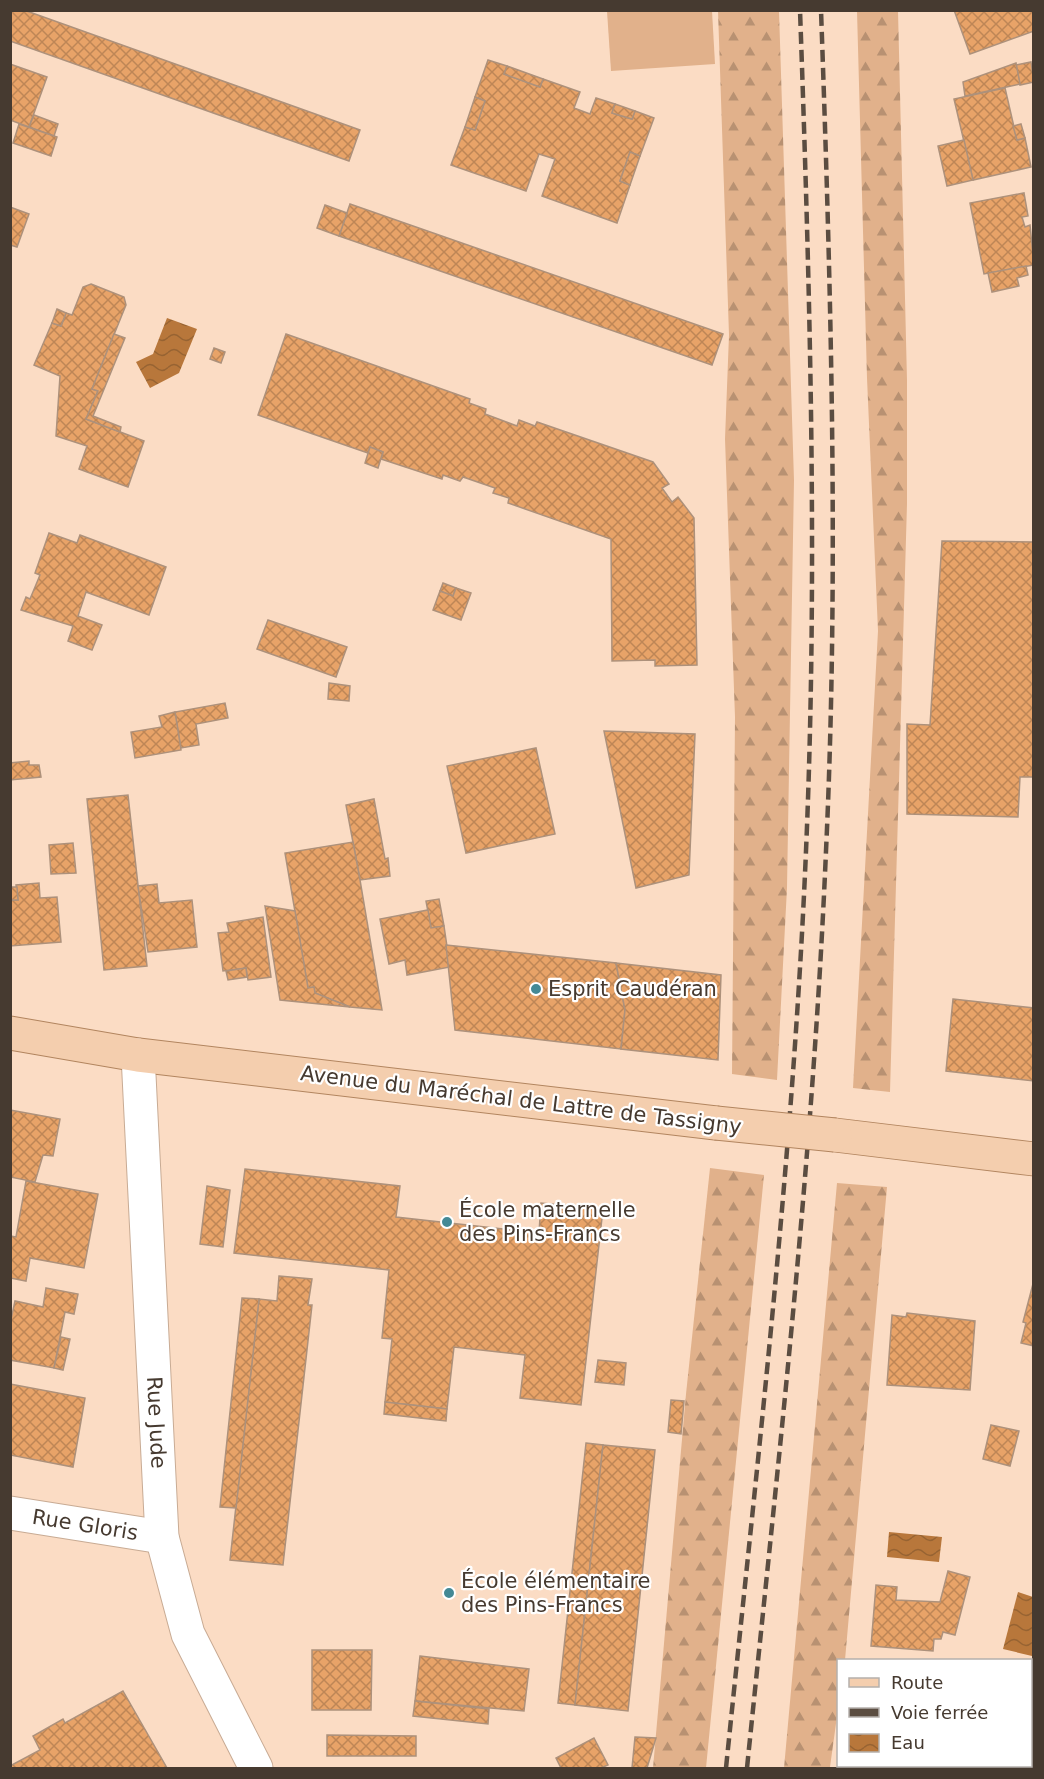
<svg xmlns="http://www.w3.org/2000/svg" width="1044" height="1779" font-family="'DejaVu Sans',sans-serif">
<defs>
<pattern id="forest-firs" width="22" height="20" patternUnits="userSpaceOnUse" patternTransform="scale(1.5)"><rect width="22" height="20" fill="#e1b18b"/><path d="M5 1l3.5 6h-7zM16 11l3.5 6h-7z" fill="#b89172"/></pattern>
<pattern id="water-waves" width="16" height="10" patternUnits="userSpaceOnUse" patternTransform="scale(1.5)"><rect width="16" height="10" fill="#b8773b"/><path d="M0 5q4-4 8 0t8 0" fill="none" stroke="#976332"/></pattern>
<pattern id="building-cross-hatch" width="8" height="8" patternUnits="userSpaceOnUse" patternTransform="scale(1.5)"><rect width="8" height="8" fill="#e8a368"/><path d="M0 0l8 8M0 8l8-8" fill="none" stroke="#be8656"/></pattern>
</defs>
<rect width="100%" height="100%" fill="#fbdcc4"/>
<path fill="#e1b18b" d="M607 11H712L715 64 611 71Z"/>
<g fill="url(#forest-firs)">
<path d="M718 11H779L794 480 787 888 777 1080 732 1074 735 717 725 439 729 335Z"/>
<path d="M898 11 907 380V504L890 1092 853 1088 878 631 867 378 857 11Z"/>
<path d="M710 1168 764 1175 706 1768H653L686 1394Z"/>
<path d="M837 1183 887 1187 845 1660H838V1709L830 1767 784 1768Z"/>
</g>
<g fill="url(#water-waves)">
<path d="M167 318 197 329 179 373 150 388 136 362 153 354Z"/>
<path d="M889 1532 942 1537 939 1562 887 1557Z"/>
<path d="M1018 1592 1033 1597 1032 1656 1003 1649Z"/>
</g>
<g fill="url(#building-cross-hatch)" stroke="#ad917b" stroke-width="1.5">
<path d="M10 10H24L360 130 349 161 10 41Z"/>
<path d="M954 10H1034V31L970 54Z"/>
<path d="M488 60 507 66 504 74 540 87 543 79 580 92 574 108 590 114 596 98 615 104 612 113 632 119 635 111 654 118 640 156 630 152 620 181 630 185 617 223 542 196 555 159 539 154 526 191 451 165 465 127 475 130 485 101 475 97Z"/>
<path d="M1031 62 1034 82 1020 85 1016 65Z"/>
<path d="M1016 63 1020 84 965 96 963 82Z"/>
<path d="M10 64 47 77 29 127 10 120Z"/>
<path d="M507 66 543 79 540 87 504 74Z"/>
<path d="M1005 88 1017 140 1025 138 1031 167 973 180 954 99Z"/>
<path d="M475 97 485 101 475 130 465 127Z"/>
<path d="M615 104 635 111 632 119 612 113Z"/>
<path d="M34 115 58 124 54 136 29 127Z"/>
<path d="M19 124 57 137 51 156 13 143Z"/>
<path d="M1021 124 1025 138 1017 140 1013 126Z"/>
<path d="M964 140 973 180 947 186 938 146Z"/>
<path d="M630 152 640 156 630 185 620 181Z"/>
<path d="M1024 193 1028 216 1022 217 1025 227 1030 225 1034 265 984 274 970 203Z"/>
<path d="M350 204 723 334 712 365 339 236Z"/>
<path d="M325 205 347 213 339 236 317 228Z"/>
<path d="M10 207 29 214 17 247 10 245Z"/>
<path d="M1026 266 1028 275 1017 278 1019 286 992 292 988 273Z"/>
<path d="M91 284 124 297 126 305 92 389 98 391 86 419 144 441 128 487 79 469 87 446 56 436 60 376 34 365 52 323 61 326 66 313 72 315 83 287Z"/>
<path d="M57 309 66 313 61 326 52 323Z"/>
<path d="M114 334 125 338 93 416 121 427 120 432 86 419 98 391 92 389Z"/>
<path d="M286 334 470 399 469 403 486 409 485 414 517 426 519 420 535 426 537 422 653 462 669 484 662 488 672 502 678 497 694 518 697 665 655 666V660L612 661 611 539 508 503 509 498 493 493 495 488 463 477 460 481 443 475 442 479 381 459 383 452 370 447 368 453 258 415Z"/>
<path d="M214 348 225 352 221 363 210 359Z"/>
<path d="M370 447 383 452 378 468 365 463Z"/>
<path d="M49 533 77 543 80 535 166 567 149 615 86 592 78 616 102 625 92 650 68 641 73 626 21 610 26 597 30 599 40 575 35 573Z"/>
<path d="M942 541 1034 542V777H1020L1018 817 907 814V724L930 725Z"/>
<path d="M443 583 456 588 453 596 440 591Z"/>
<path d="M456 588 471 593 461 620 433 610 440 591 453 596Z"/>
<path d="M268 620 347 647 336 677 257 649Z"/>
<path d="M329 683 350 686 349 701 328 699Z"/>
<path d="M225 703 228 718 196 724 199 745 181 748 175 712Z"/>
<path d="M175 712 181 750 135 758 131 732 162 727 159 716Z"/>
<path d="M604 731 695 734 689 875 636 888Z"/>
<path d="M536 748 555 834 466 853 447 766Z"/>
<path d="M29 761V765H39L41 777 10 780V763Z"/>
<path d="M128 795 147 966 104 970 87 799Z"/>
<path d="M374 799 385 859 388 858 390 876 360 880 346 805Z"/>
<path d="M353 842 360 880 382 1010 350 1007 315 993 314 987 308 988 285 853Z"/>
<path d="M73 843 76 873 51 874 49 845Z"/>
<path d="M39 883 40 898 57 897 61 942 10 946V900H18L16 885Z"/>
<path d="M157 884 159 903 192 900 197 947 148 952 138 886Z"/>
<path d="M10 887H17L18 900H10Z"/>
<path d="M439 899 444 926 431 928 426 901Z"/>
<path d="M265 906 295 911 308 988 314 987 315 993 350 1007 280 1000Z"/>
<path d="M428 910 431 928 444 926 450 967 407 975 405 960 389 964 380 919Z"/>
<path d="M263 917 271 977 248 980 246 968 223 971 218 933 229 932 227 923Z"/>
<path d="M446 945 616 963 625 1010 621 1049 455 1030Z"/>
<path d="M616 963 721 975 718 1060 621 1049 625 1010Z"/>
<path d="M246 968 247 977 228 980 226 971Z"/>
<path d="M953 999 1034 1008V1081L946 1071Z"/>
<path d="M10 1110 60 1119 53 1156 43 1155 35 1182 10 1177Z"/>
<path d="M245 1169 400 1186 396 1217 539 1233 541 1203 603 1209 581 1405 520 1398 525 1355 454 1347 447 1409 385 1402 392 1339 382 1338 389 1270 234 1253Z"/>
<path d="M26 1181 98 1194 84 1268 30 1258 26 1281 10 1278V1236L16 1237Z"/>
<path d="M207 1186 230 1190 223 1247 200 1244Z"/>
<path d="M279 1276 312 1279 308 1305H312L283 1565 230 1560 259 1299 277 1301Z"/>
<path d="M1034 1280V1346L1021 1343 1026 1323 1023 1322Z"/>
<path d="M46 1288 78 1294 74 1314 65 1312 54 1368 10 1360V1324L15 1301 43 1307Z"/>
<path d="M242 1298 259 1299 236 1508 220 1507Z"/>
<path d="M907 1313 975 1321 970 1390 887 1385 892 1315 906 1317Z"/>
<path d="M61 1337 70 1339 63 1370 54 1368Z"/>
<path d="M598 1360 626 1363 624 1385 595 1382Z"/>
<path d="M10 1384 85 1398 73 1467 10 1455Z"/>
<path d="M671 1400 684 1401 681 1434 668 1432Z"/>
<path d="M385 1402 447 1409 446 1421 384 1414Z"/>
<path d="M991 1425 1019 1431 1010 1466 983 1459Z"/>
<path d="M586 1443 603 1445 575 1705 558 1703Z"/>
<path d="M603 1445 655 1450 628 1711 575 1705Z"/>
<path d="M948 1571 970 1577 955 1635 943 1632 941 1639H934L933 1651 871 1646 876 1585 897 1587 896 1600 940 1602Z"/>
<path d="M312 1650H372L371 1710H312Z"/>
<path d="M420 1656 529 1669 524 1711 415 1701Z"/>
<path d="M123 1691 167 1768H10V1766L40 1750 33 1736 63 1719 65 1723Z"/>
<path d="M415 1701 489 1709 488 1724 413 1716Z"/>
<path d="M327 1735 416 1736V1756H327Z"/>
<path d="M635 1737 656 1738 647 1768H632Z"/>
<path d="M594 1738 608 1765 601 1768H561L556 1758Z"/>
</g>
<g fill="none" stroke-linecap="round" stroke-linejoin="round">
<defs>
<g id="minor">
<path id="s1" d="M138 1055 162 1537 188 1634 256 1768"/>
<path id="s2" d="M10 1513 162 1537"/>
</g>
<g id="major">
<path d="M10 1033 138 1055 716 1123"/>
<path d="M835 1135 1034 1159"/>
</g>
</defs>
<use href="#minor" stroke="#c8ab94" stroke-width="35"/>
<use href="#major" stroke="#b2855f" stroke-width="35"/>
<use href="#minor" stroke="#fff" stroke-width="33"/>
<use href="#major" stroke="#f4ceae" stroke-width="33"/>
<g stroke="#5b4d41" stroke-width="4.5" stroke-dasharray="12 6" stroke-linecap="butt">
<path d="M726 1768C757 1464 793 1158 806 851 818 571 810 291 800 10"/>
<path d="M747 1768C778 1463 813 1158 826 851 839 571 831 291 821 10"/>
</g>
<defs>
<path id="major-bridge" d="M716 1123 835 1135"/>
</defs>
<use href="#major-bridge" stroke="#b2855f" stroke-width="35" stroke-linecap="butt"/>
<use href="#major-bridge" stroke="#f4ceae" stroke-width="33"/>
</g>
<g fill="#448995" stroke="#fff" stroke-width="2">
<circle cx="536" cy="989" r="6"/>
<circle cx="447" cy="1222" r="6"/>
<circle cx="449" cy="1593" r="6"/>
</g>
<g text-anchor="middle" stroke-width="4.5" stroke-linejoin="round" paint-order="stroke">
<g font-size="21" fill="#463a30" stroke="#fff" text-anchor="start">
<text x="548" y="996">Esprit Caudéran</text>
<text x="459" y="1217">École maternelle<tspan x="459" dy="24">des Pins-Francs</tspan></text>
<text x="461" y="1588">École élémentaire<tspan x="461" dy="24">des Pins-Francs</tspan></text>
</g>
<g font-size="21" fill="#463a30" stroke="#fff">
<text transform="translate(521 1100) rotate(7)" y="7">Avenue du Maréchal de Lattre de Tassigny</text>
<text dy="7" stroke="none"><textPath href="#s1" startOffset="368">Rue Jude</textPath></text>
<text dy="7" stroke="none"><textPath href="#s2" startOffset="76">Rue Gloris</textPath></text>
</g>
</g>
<rect width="1044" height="1779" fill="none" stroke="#463a30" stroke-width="24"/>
<rect x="837" y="1659" width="195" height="108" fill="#ffffff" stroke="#b5b0ac" stroke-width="1.5"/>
<rect x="849" y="1678" width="30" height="9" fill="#f4ceae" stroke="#b5b0ac" stroke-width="1.5"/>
<text x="891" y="1689" font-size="18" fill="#463a30">Route</text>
<rect x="849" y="1708" width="30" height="9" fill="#5b4d41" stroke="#b5b0ac" stroke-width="1.5"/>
<text x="891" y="1719" font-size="18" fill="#463a30">Voie ferrée</text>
<rect x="849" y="1734" width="30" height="18" fill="url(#water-waves)" stroke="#b5b0ac" stroke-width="1.5"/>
<text x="891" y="1749" font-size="18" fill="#463a30">Eau</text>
</svg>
